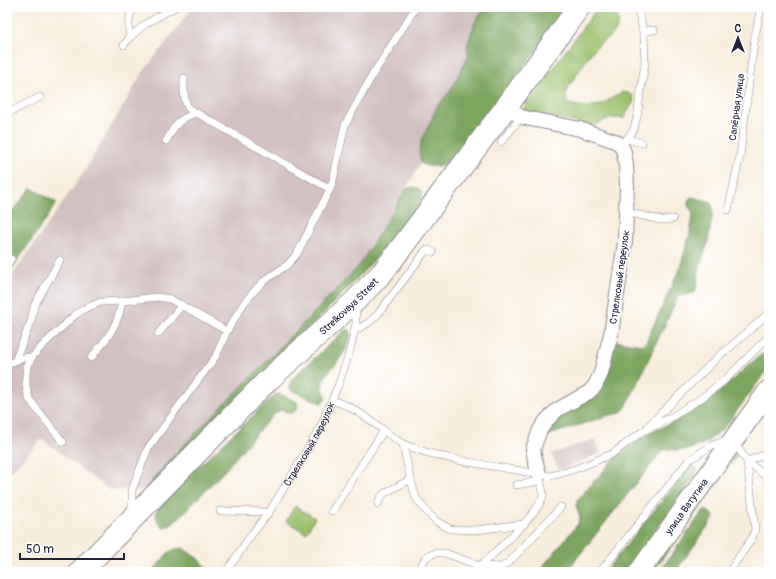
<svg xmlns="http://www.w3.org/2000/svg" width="776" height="579" font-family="Pangolin,sans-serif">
<rect width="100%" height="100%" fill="#fff"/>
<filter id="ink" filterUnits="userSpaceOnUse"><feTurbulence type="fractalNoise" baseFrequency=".025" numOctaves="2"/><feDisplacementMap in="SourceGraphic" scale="8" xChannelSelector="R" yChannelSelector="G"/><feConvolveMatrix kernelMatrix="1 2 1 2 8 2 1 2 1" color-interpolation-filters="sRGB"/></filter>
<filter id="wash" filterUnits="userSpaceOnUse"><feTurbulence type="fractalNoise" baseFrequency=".012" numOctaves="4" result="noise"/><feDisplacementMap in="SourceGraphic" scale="16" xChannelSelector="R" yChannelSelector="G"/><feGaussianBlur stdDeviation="0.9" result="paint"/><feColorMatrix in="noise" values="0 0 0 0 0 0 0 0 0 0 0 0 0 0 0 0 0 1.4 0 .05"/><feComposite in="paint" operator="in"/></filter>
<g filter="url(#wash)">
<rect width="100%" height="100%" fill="#f8eedd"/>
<g fill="#d2bfbf">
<path d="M193 7H545L421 163 359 266 265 363 175 454 145 489 132 490H109L42 439 7 475V283L84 172 119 113 141 75Z"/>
<path d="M595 439 601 453 559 470 551 454Z"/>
</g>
<g fill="#9ac06b" stroke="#5e7153">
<path d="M598 7H615C618 13 620 22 617 28 614 36 604 40 598 45 588 55 576 77 567 89 566 95 564 99 568 104L584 107 601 105 622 92 628 93 633 96 634 101 624 118H610L597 124 587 125 523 111V109Z"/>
<path d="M295 506 315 518 306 533 286 521Z"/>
</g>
<g fill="#7ba65f" stroke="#4e644d">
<path d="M487 7H568L466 146C462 150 459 154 455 158 447 165 430 170 421 163L419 151 422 140 437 107 450 91 469 55 467 46 475 22 483 11Z"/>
<path d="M414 187C429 190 420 204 415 212L376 258 350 286 179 461 152 487 145 489 175 454 265 363 359 266 407 188Z"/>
<path d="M31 188 57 203 7 276V219Z"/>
<path d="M691 197 709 201 712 205 713 211 708 242 700 267 696 289 694 293 682 295 678 297 626 407C622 413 617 414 610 415L552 434H546L550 423 561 413 592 395 616 341 641 345 644 344 646 342 680 268 689 237 693 216 692 211 688 206V200Z"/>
<path d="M345 330H350C354 348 332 366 323 380 323 383 322 387 323 390 325 396 328 396 323 402L321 403 291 390 289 386 292 379Z"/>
<path d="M768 353 769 354V367L725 427 707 442 688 450H679L666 449 662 451 566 572H538L578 524 580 517 576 506 577 500 616 457 648 434 673 422 709 401 757 358 761 355Z"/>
<path d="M276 394 282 395 297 402C300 408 295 414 288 413 285 412 283 410 281 410L277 412 270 418 224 471 179 518 171 525 164 527 161 526C159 523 157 519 156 516 155 507 167 497 172 491Z"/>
<path d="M738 451 737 455 653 572H642L695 499Z"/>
<path d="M691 467H695L697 468V474L626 572H605L687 469Z"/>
<path d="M706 510 712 514 714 518 675 572H659L703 511Z"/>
<path d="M183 548C191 554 207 563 208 572H152L169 552 175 549Z"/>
</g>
</g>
<g filter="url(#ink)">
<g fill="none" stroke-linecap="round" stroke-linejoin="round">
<defs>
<g id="lane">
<path d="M643 31 654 30"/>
<path d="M130 37C128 26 128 17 134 7"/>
<path d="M124 45 130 37 147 23 175 7"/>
<path d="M184 78C184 88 183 99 188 108L330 189"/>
<path d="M7 112H10L40 97"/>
<path d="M627 139 642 143"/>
<path d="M166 141C176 124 176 121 195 113"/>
<path d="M501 142 521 117"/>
<path d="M621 145 627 139 634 129 637 117 645 63 644 37 641 21 637 7"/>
<path d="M728 210 740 156 750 74 755 36 761 7"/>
<path d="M626 212 661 220H664L673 219"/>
<path d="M7 265 11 259"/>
<path d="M354 330C364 327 370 322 378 314L424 253 426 250H429L433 252"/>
<path d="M158 334 182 305"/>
<path d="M91 358C101 346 113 332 118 317 120 312 121 306 122 301"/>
<path d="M15 361 31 321 34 306 60 260"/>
<path d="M7 365C15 360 23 357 32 357"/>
<path d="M332 401C349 403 373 422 387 433 393 437 399 442 405 445 451 463 501 466 549 476L559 474 578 468 612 454 643 431 670 418 703 397 728 377 769 336"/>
<path d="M648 426 722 353 727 350 769 313"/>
<path d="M63 442 29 399 26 386V374L27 367 32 357 44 344 75 315 84 309 101 302 122 301 157 297 170 299 227 331"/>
<path d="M403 444 409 473 416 498 427 512 436 521 450 529 476 530 524 524"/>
<path d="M747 461 769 479"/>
<path d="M747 461 769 453"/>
<path d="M516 485 540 481"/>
<path d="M378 504 380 498 385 493 411 479"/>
<path d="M134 511 132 509V490L148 448 216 356 227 331 244 303 255 290 264 281 287 265 297 254 330 189 333 180 345 125 373 74 416 7"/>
<path d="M220 511 269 512"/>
<path d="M332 511 384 430"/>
<path id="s1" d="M226 572 249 538 269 512 295 470 321 426 339 383 350 351 356 323 355 307"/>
<path d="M417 572 426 557 435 553H445L480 566 501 567 508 563 515 556 561 507"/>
<path d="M476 572 480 566C494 553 541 512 543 495 543 488 540 481 539 474"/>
<path d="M600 572 689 460 711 446 723 441 729 440 733 441 747 461 755 529 752 538 729 572"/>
</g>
<path id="street" d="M507 106 514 112 521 117 580 129 615 141 621 145 624 152 626 166 627 186 625 242 611 334 601 373 595 386 589 392 557 410 546 421 540 430 533 449 535 460 539 474"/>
<g id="secondary">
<path id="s2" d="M639 572 769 390"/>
</g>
<g id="primary">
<path id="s3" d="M80 572 265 383 355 301 383 272 507 106 579 7"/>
</g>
</defs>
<use href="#lane" stroke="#8d888c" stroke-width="8"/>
<use href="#street" stroke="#8d888c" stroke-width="16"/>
<use href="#secondary" stroke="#8d888c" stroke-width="22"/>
<use href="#primary" stroke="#8d888c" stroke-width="24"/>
<use href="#lane" stroke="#fff" stroke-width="7"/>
<use href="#street" stroke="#fff" stroke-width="14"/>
<use href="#secondary" stroke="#fff" stroke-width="20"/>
<use href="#primary" stroke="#fff" stroke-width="22"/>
</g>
</g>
<g text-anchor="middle" stroke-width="4" stroke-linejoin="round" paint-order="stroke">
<g font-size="10" fill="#22223b" stroke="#fff">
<text transform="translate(736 107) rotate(-83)" y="4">Сапёрная улица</text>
<text transform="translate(619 277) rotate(-82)" y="4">Стрелковый переулок</text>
<text dy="4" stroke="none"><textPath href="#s3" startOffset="378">Strelkovaya Street</textPath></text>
<text dy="4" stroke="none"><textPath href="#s1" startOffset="153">Стрелковый переулок</textPath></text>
<text dy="4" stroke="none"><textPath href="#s2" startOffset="81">улица Ватутина</textPath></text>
</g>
</g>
<rect width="776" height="579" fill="none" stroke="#fff" stroke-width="24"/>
<g transform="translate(738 38)" stroke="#ffffff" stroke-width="3" paint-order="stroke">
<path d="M0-3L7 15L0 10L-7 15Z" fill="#22223b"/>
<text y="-6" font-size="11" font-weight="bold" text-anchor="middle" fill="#22223b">С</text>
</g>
<path d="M20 553v6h104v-6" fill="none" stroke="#22223b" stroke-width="2"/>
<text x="26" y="553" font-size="12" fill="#22223b" stroke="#ffffff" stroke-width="3" paint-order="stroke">50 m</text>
</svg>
